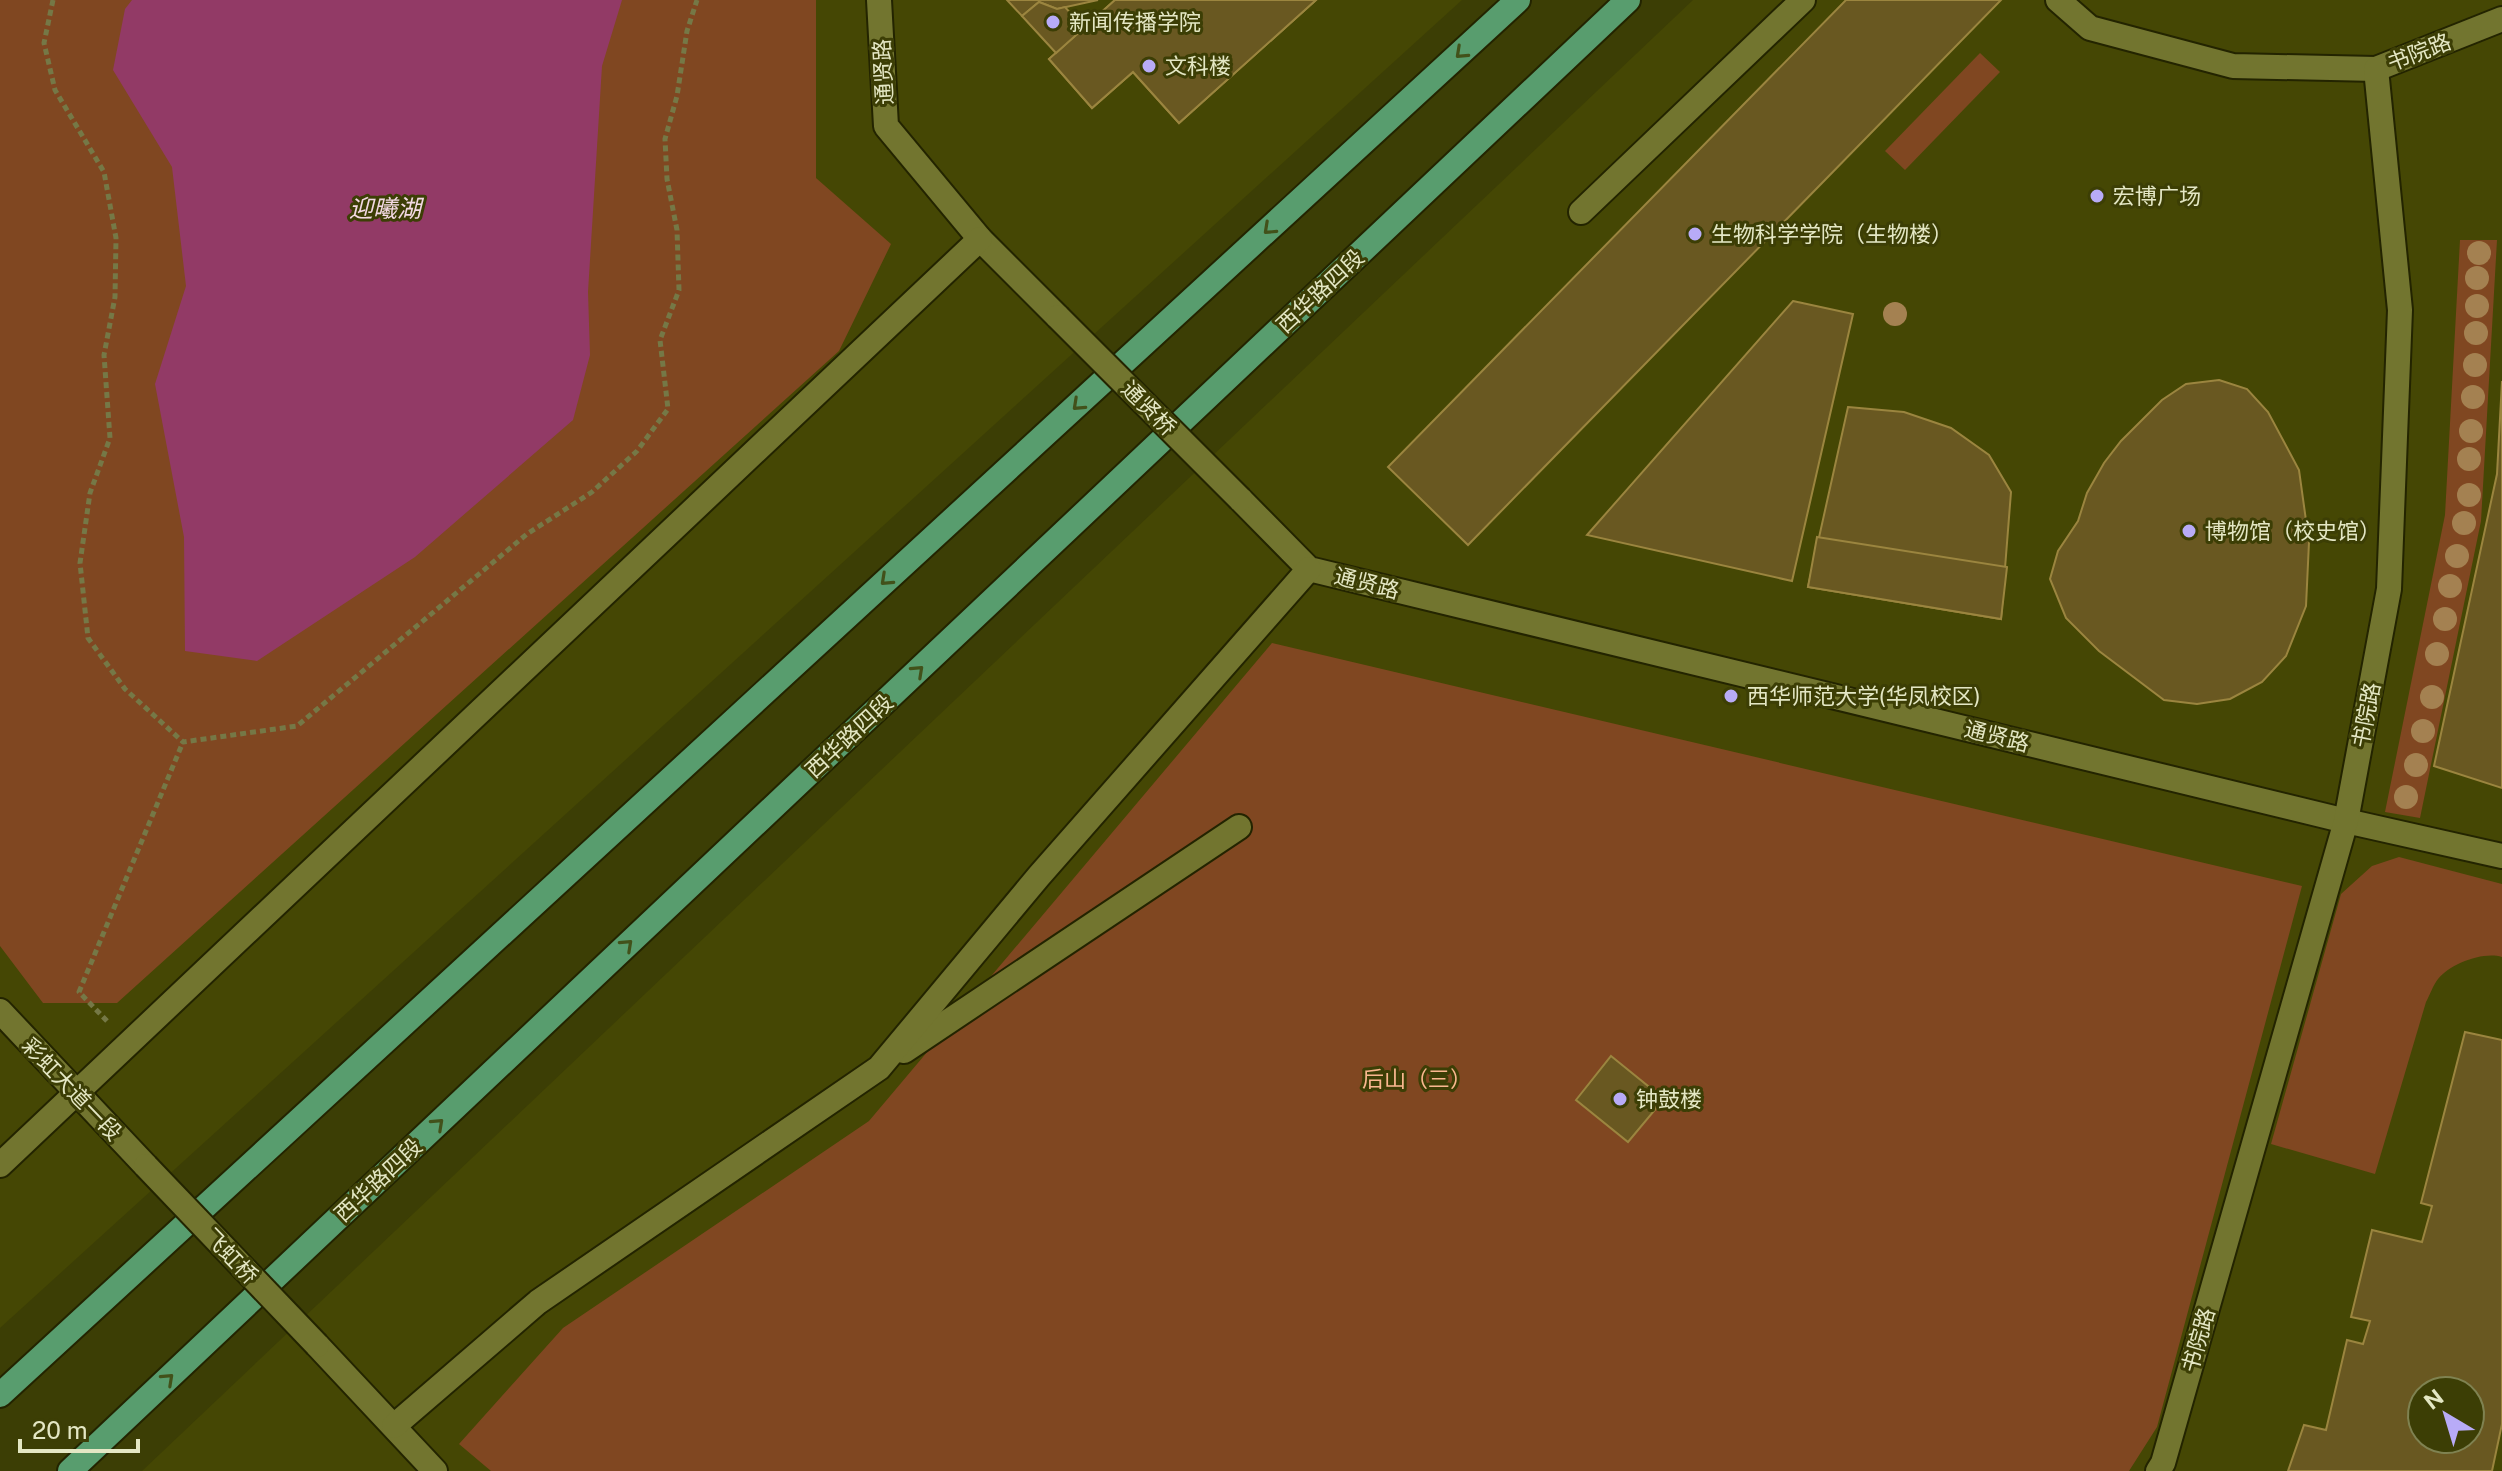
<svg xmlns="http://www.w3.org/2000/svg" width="2502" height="1471" font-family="'Public Sans','Noto Sans SC',sans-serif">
<rect width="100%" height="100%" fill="#3c3e05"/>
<g fill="#454704" fill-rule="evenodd">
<path d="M0 0H1462L0 1328Z"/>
<path d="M1693 0H2502V1471H142ZM2422 1391H2470V1439H2422Z"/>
</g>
<g fill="#804721">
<path d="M0 0H816V178L891 244 839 351 117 1003H43L0 946Z"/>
<path d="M1980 53 2000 72 1905 170 1885 151Z"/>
<path d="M2460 240H2497L2481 521 2420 818 2385 812 2445 515Z"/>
<path d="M1272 643 2302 886 2157 1427 2129 1471H491L459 1444 563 1328 869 1121Z"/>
<path d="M2399 857 2502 884V957C2483 951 2450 964 2438 979 2433 985 2430 995 2426 1002L2375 1174 2271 1144 2341 894 2372 866Z"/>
</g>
<path fill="#923a66" d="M132 0H622L602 66 588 292 590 355 573 420 415 557 257 661 185 651 184 537 155 384 186 286 172 167 113 70 125 9Z"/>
<g fill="#695821" stroke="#9b853f" stroke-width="2" fill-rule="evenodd">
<path d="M1007 0H1098L1057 9 1039 2 1022 16Z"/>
<path d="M1115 0H1316L1179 123 1133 72 1092 108 1049 59Z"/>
<path d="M1115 0H1316L1179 123 1133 72 1092 108 1049 59Z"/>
<path d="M1846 0H2001L1468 545 1388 467Z"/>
<path d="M1039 2 1057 9 1065 7 1084 28 1056 53 1022 16Z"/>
<path d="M1793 301 1853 314 1792 581 1587 535Z"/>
<path d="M2219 380 2247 389 2268 412 2299 470 2309 542 2306 606 2286 656 2262 682 2230 699 2197 704 2164 700 2099 651 2066 618 2050 579 2058 551 2078 521 2087 493 2104 463 2121 441 2162 400 2186 384Z"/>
<path d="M2502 381V788L2434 766 2497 474Z"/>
<path d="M1848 407 1904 412 1951 428 1989 455 2011 492 2001 619 1808 587Z"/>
<path d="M1817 537 2007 567 2001 619 1808 587Z"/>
<path d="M2465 1032 2502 1040V1424L2492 1471H2288L2304 1425 2326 1430 2347 1340 2363 1344 2370 1321 2351 1317 2372 1230 2422 1242 2432 1206 2421 1203ZM2422 1391H2470V1439H2422Z"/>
<path d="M1611 1056 1664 1099 1628 1142 1576 1100Z"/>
</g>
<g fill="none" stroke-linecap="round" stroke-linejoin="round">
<defs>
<g id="minor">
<path d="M879 0 886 126 980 239 1058 317"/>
<path d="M2058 0 2090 28 2233 66 2376 69"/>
<path d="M1581 212 1803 0"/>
<path d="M1240 499 1309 569 2346 821 2502 856"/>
<path d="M0 1011 146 1166"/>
<path d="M904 1051 1239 827"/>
<path d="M0 1165 980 239"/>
<path d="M317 1345 435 1471"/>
<path d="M394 1426 538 1302 879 1068 1039 876 1309 569"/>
<path d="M2158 1471 2163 1463 2346 821 2389 589 2400 310 2376 69 2502 19"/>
</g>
<g id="major">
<path d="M0 1395 1518 0"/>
<path d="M70 1471 1628 0"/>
</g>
</defs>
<use href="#minor" stroke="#232400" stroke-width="28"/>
<use href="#major" stroke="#232400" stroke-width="28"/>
<g stroke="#757846" stroke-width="5" stroke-dasharray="6 4" stroke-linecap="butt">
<path d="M53 0 44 43 55 90 104 172 116 238 115 297 104 355 110 438 90 493 80 563 88 638 125 689 183 742 297 726 527 534 592 492 637 451 668 409 660 340 679 290 677 230 667 179 665 139 677 96 687 31 697 0"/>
<path d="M107 1021 79 992 183 742"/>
</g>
<use href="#minor" stroke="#72752f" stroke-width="24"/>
<use href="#major" stroke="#589d6e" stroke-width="24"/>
<defs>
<g id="minor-bridge">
<path d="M1058 317 1240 499"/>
<path d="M146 1166 317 1345"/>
</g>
</defs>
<use href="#minor-bridge" stroke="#232400" stroke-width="28" stroke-linecap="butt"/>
<use href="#minor-bridge" stroke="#72752f" stroke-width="24"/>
</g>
<g fill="#a48151">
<circle cx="2479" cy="253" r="12"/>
<circle cx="2477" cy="278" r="12"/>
<circle cx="2477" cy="306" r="12"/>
<circle cx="1895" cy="314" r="12"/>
<circle cx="2476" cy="333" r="12"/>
<circle cx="2475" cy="365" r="12"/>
<circle cx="2473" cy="397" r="12"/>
<circle cx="2471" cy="431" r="12"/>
<circle cx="2469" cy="459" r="12"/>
<circle cx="2469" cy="495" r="12"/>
<circle cx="2464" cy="523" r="12"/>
<circle cx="2457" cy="556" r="12"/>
<circle cx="2450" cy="586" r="12"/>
<circle cx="2445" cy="619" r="12"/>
<circle cx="2437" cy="654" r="12"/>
<circle cx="2432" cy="697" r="12"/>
<circle cx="2423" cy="731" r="12"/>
<circle cx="2416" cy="765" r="12"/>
<circle cx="2406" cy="797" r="12"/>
</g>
<defs><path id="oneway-chevron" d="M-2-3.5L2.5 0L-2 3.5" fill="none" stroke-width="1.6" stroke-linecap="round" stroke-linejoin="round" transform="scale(2)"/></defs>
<g stroke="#42511a">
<use href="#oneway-chevron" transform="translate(1461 53) rotate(137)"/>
<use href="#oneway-chevron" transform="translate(1269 229) rotate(137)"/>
<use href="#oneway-chevron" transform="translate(1078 405) rotate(137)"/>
<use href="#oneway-chevron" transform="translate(886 580) rotate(137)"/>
<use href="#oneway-chevron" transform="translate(918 671) rotate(-43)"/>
<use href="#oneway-chevron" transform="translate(627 945) rotate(-43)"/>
<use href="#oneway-chevron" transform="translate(438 1124) rotate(-43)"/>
<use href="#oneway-chevron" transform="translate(168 1379) rotate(-43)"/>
</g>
<g fill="#b8abf7" stroke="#3c3e05" stroke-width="3">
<circle cx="1053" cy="22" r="8"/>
<circle cx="1149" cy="66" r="8"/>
<circle cx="2097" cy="196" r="8"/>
<circle cx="1695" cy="234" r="8"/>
<circle cx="2189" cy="531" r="8"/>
<circle cx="1731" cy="696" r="8"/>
<circle cx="1620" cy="1099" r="8"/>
</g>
<g text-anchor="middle" stroke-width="6" stroke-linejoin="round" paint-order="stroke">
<g font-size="22" fill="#e4e7c4" stroke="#3c3e05" text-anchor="start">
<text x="1069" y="30">新闻传播学院</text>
<text x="1165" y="74">文科楼</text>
<text x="2113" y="204">宏博广场</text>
<text x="1711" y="242">生物科学学院（生物楼）</text>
<text x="2205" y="539">博物馆（校史馆）</text>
<text x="1747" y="704">西华师范大学(华凤校区)</text>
<text x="1636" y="1107">钟鼓楼</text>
</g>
<g font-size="22" fill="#e4e7c4" stroke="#3c3e05">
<text transform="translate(2419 52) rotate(-21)" y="8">书院路</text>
<text transform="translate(883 72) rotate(-93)" y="8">通贤路</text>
<text transform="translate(1320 291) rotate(-43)" y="8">西华路四段</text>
<text transform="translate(1149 408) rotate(45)" y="8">通贤桥</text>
<text transform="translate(1367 583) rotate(14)" y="8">通贤路</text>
<text transform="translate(2366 715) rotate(-79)" y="8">书院路</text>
<text transform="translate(849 736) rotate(-43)" y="8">西华路四段</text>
<text transform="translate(1997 736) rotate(14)" y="8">通贤路</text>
<text transform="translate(72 1089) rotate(46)" y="8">彩虹大道一段</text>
<text transform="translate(378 1180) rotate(-43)" y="8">西华路四段</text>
<text transform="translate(231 1256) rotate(46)" y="8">飞虹桥</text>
<text transform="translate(2198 1340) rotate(-74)" y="8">书院路</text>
</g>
<g font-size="22" fill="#fab78f" stroke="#3c3e05">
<text x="1417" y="1087">后山（三）</text>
</g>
<g font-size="24" font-style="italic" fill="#f3d9e4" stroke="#3c3e05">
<text x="385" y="217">迎曦湖</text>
</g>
</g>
<g transform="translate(2446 1415) rotate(322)"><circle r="38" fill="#3c3e05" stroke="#7f8251" stroke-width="2"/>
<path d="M0-6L14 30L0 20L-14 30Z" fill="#b8abf7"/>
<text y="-12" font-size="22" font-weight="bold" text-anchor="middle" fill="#e4e7c4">N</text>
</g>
<path d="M20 1439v12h118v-12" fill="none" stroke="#e4e7c4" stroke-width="4"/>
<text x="32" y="1439" font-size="24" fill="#e4e7c4" stroke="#3c3e05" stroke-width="6" paint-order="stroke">20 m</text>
</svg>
